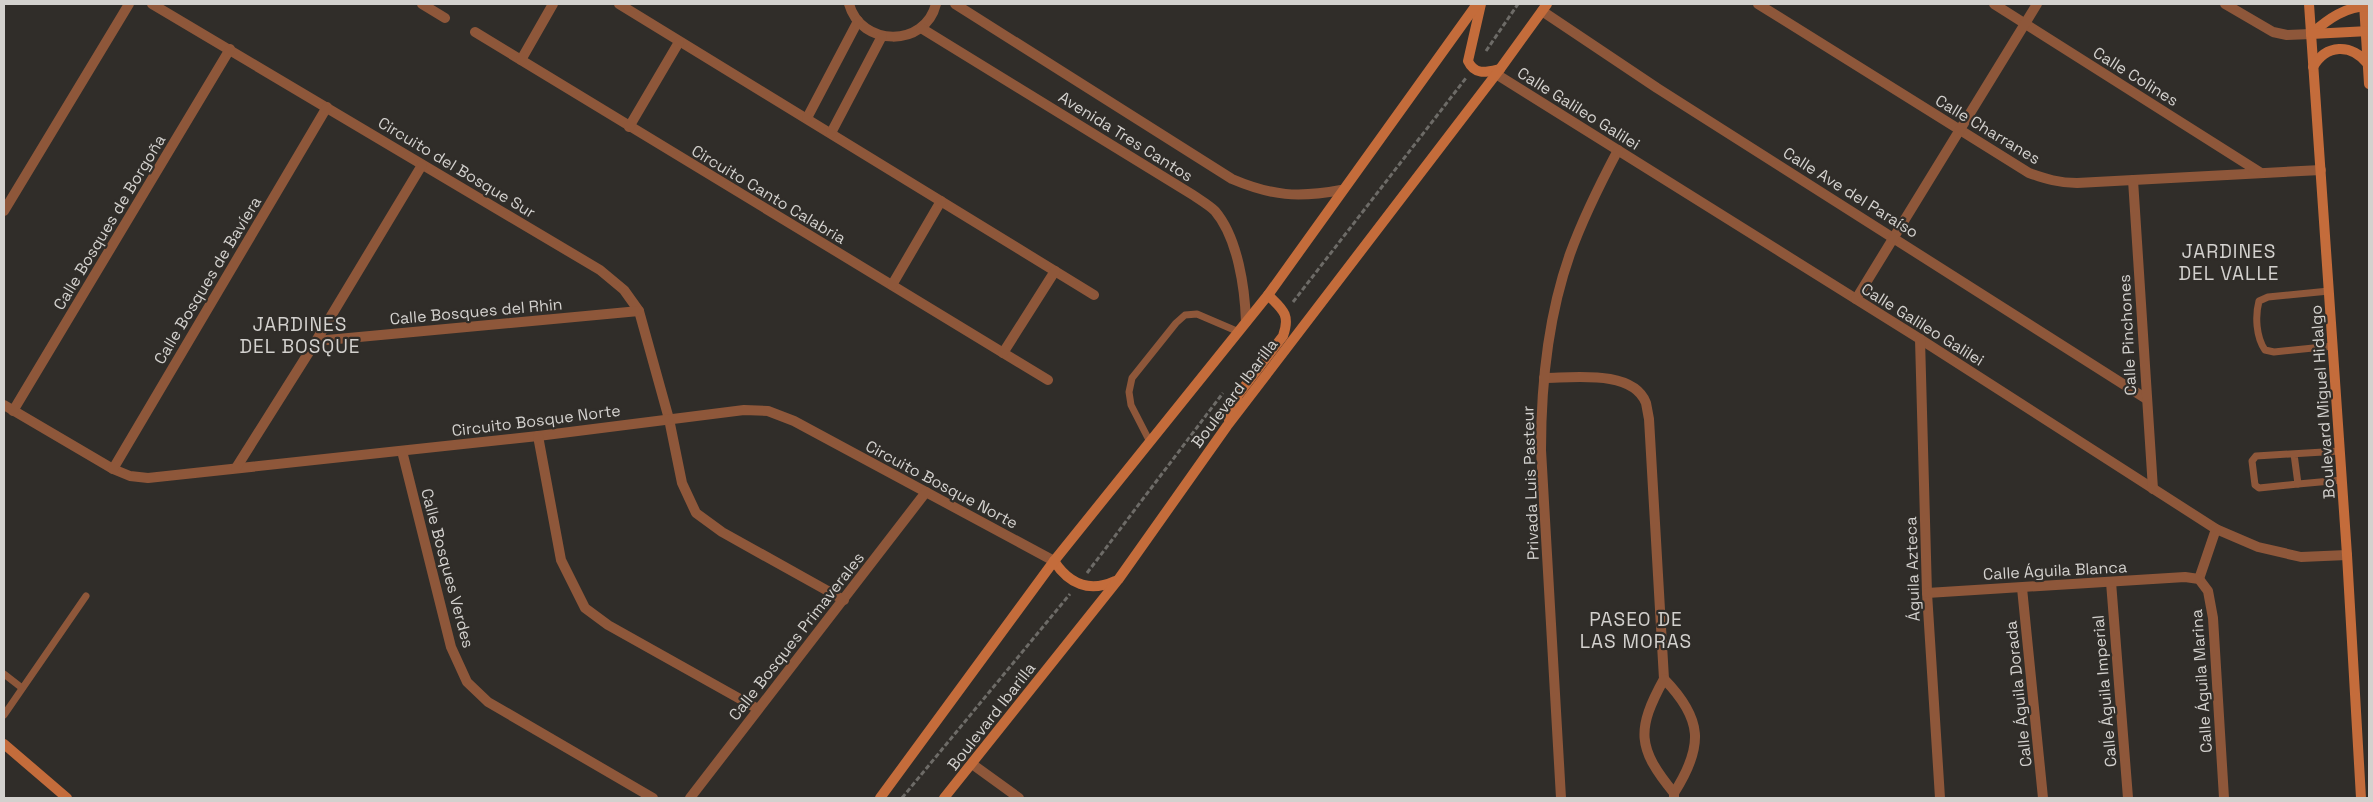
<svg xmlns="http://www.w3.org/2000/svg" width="2373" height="802" font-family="'Space Grotesk',sans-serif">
<rect width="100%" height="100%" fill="#302d29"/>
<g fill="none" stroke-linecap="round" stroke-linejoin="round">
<g stroke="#6d6b67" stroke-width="3" stroke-dasharray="5 2.5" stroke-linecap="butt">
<path d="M1486 51 1518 4"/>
<path d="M1293 302 1466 78"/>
<path d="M1087 573 1223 393"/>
<path d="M902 798 1070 594"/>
</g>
<g stroke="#8e573a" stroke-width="7">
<path d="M2329 291 2268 297 2259 301C2255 316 2256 337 2265 350L2274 352 2333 346"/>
<path d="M1150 442 1131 405 1129 392 1132 378 1176 323 1185 315 1197 314 1239 332"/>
<path d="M2294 454 2298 484 2259 488 2255 485 2252 461 2256 456 2340 451"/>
<path d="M2298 484 2342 480"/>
<path d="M4 674 22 688"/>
<path d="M4 715 86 596"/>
</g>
<g stroke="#8e573a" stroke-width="10">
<path d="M152 4 600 270 624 290 639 311 669 419 682 483 696 513 722 532 844 600"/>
<path d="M422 4 445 18"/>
<path d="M619 4 1094 295"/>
<path d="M849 4C861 47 925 48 936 4"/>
<path d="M955 4 1232 179C1272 196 1298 198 1341 190"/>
<path d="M1758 4 2029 173C2046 179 2059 183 2077 183L2321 170"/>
<path d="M1994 4 2261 173"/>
<path d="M2225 4 2273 32 2287 35 2311 34"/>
<path d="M1542 11 1657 88 2145 398"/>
<path d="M921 28 1193 195C1200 200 1209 205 1215 211 1238 238 1245 289 1246 322"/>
<path d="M475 32 1048 380"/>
<path d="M521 60 553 4"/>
<path d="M1496 74 1920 339 2216 529 2258 547 2301 557 2347 555"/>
<path d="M807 118 858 21"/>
<path d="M629 127 679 42"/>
<path d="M831 133 882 36"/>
<path d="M2133 180 2153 489"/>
<path d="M4 211 129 4"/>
<path d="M892 285 941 201"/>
<path d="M1856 299 2037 4"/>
<path d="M1920 339 1927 593 1940 798"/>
<path d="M316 341 639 311"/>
<path d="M1003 353 1055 271"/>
<path d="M1544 378C1572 378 1633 369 1646 403 1647 408 1648 414 1649 419L1664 679C1636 730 1637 748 1674 793"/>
<path d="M4 405 113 469 130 476 148 478 538 436 744 410 768 411 794 421 1054 561"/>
<path d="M13 411 230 49"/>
<path d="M538 436 561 560 585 608 608 625 758 709"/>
<path d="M402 451 451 647 467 682 488 702 653 798"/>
<path d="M236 468 316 341 422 165"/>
<path d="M113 469 327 107"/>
<path d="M2199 579 2216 529"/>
<path d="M2111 582 2128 798"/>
<path d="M2022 588 2043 798"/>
<path d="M1927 593 2185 577 2199 579 2208 591 2213 618 2224 798"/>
<path d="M1664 679C1703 719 1704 746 1674 793V798"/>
<path d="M972 764 1019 798"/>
<path d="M690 798 926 492"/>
<path d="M1561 798 1541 450C1541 385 1548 316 1570 254 1583 218 1600 184 1618 150"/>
</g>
<g stroke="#c46c3b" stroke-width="10">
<path d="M1481 4 1468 61C1475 76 1487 72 1500 69"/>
<path d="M2309 4 2347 555 2361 798"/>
<path d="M2364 4 2369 84"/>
<path d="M2311 34C2328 19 2346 6 2369 6"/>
<path d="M2311 34 2369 31"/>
<path d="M2313 67C2326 44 2351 43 2368 64"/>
<path d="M1229 420 1238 395 1283 336C1291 314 1282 309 1268 295"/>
<path d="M1054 561C1069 584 1089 593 1115 581"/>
<path d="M4 744 67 798"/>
<path d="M880 798 1054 561 1268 295 1477 4"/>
<path d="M944 798 1118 580 1227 426 1500 69 1547 4"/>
</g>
</g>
<g text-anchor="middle" stroke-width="4.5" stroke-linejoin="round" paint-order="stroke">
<g font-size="16" fill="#d3d1ce" stroke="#302d29">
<text transform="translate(2136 76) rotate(32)" y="6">Calle Colines</text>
<text transform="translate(1579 108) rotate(32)" y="6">Calle Galileo Galilei</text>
<text transform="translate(1988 129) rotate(31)" y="6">Calle Charranes</text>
<text transform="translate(1126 136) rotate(32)" y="6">Avenida Tres Cantos</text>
<text transform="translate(457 167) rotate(31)" y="6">Circuito del Bosque Sur</text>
<text transform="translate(1851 192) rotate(32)" y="6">Calle Ave del Paraíso</text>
<text transform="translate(769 194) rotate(31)" y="6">Circuito Canto Calabria</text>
<text transform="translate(109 222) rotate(-59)" y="6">Calle Bosques de Borgoña</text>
<text transform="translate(207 280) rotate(-59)" y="6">Calle Bosques de Bavíera</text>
<text transform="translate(476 311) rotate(-5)" y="6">Calle Bosques del Rhin</text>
<text transform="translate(1923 324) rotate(32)" y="6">Calle Galileo Galilei</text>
<text transform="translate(2127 335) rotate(-93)" y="6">Calle Pinchones</text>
<text transform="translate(1234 393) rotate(-53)" y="6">Boulevard Ibarilla</text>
<text transform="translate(2322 402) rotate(-94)" y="6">Boulevard Miguel Hidalgo</text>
<text transform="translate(536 420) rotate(-7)" y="6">Circuito Bosque Norte</text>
<text transform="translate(1530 483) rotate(-92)" y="6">Privada Luis Pasteur</text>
<text transform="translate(942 484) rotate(28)" y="6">Circuito Bosque Norte</text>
<text transform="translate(448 568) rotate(75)" y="6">Calle Bosques Verdes</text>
<text transform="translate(1912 569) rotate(-92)" y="6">Águila Azteca</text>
<text transform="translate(2055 570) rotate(-3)" y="6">Calle Águila Blanca</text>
<text transform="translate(796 636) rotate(-52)" y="6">Calle Bosques Primaverales</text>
<text transform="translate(2201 681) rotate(-94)" y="6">Calle Águila Marina</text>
<text transform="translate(2104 691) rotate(-95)" y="6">Calle Águila Imperial</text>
<text transform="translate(2018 694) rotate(-96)" y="6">Calle Águila Dorada</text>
<text transform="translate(991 716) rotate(-52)" y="6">Boulevard Ibarilla</text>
</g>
<g font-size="19" letter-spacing="1" fill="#d3d1ce" stroke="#302d29">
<text x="2229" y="258">JARDINES<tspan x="2229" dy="22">DEL VALLE</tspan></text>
<text x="300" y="331">JARDINES<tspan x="300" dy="22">DEL BOSQUE</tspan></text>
<text x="1636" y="626">PASEO DE<tspan x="1636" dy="22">LAS MORAS</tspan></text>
</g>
</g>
<rect width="2373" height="802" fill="none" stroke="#d3d1ce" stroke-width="10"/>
</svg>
